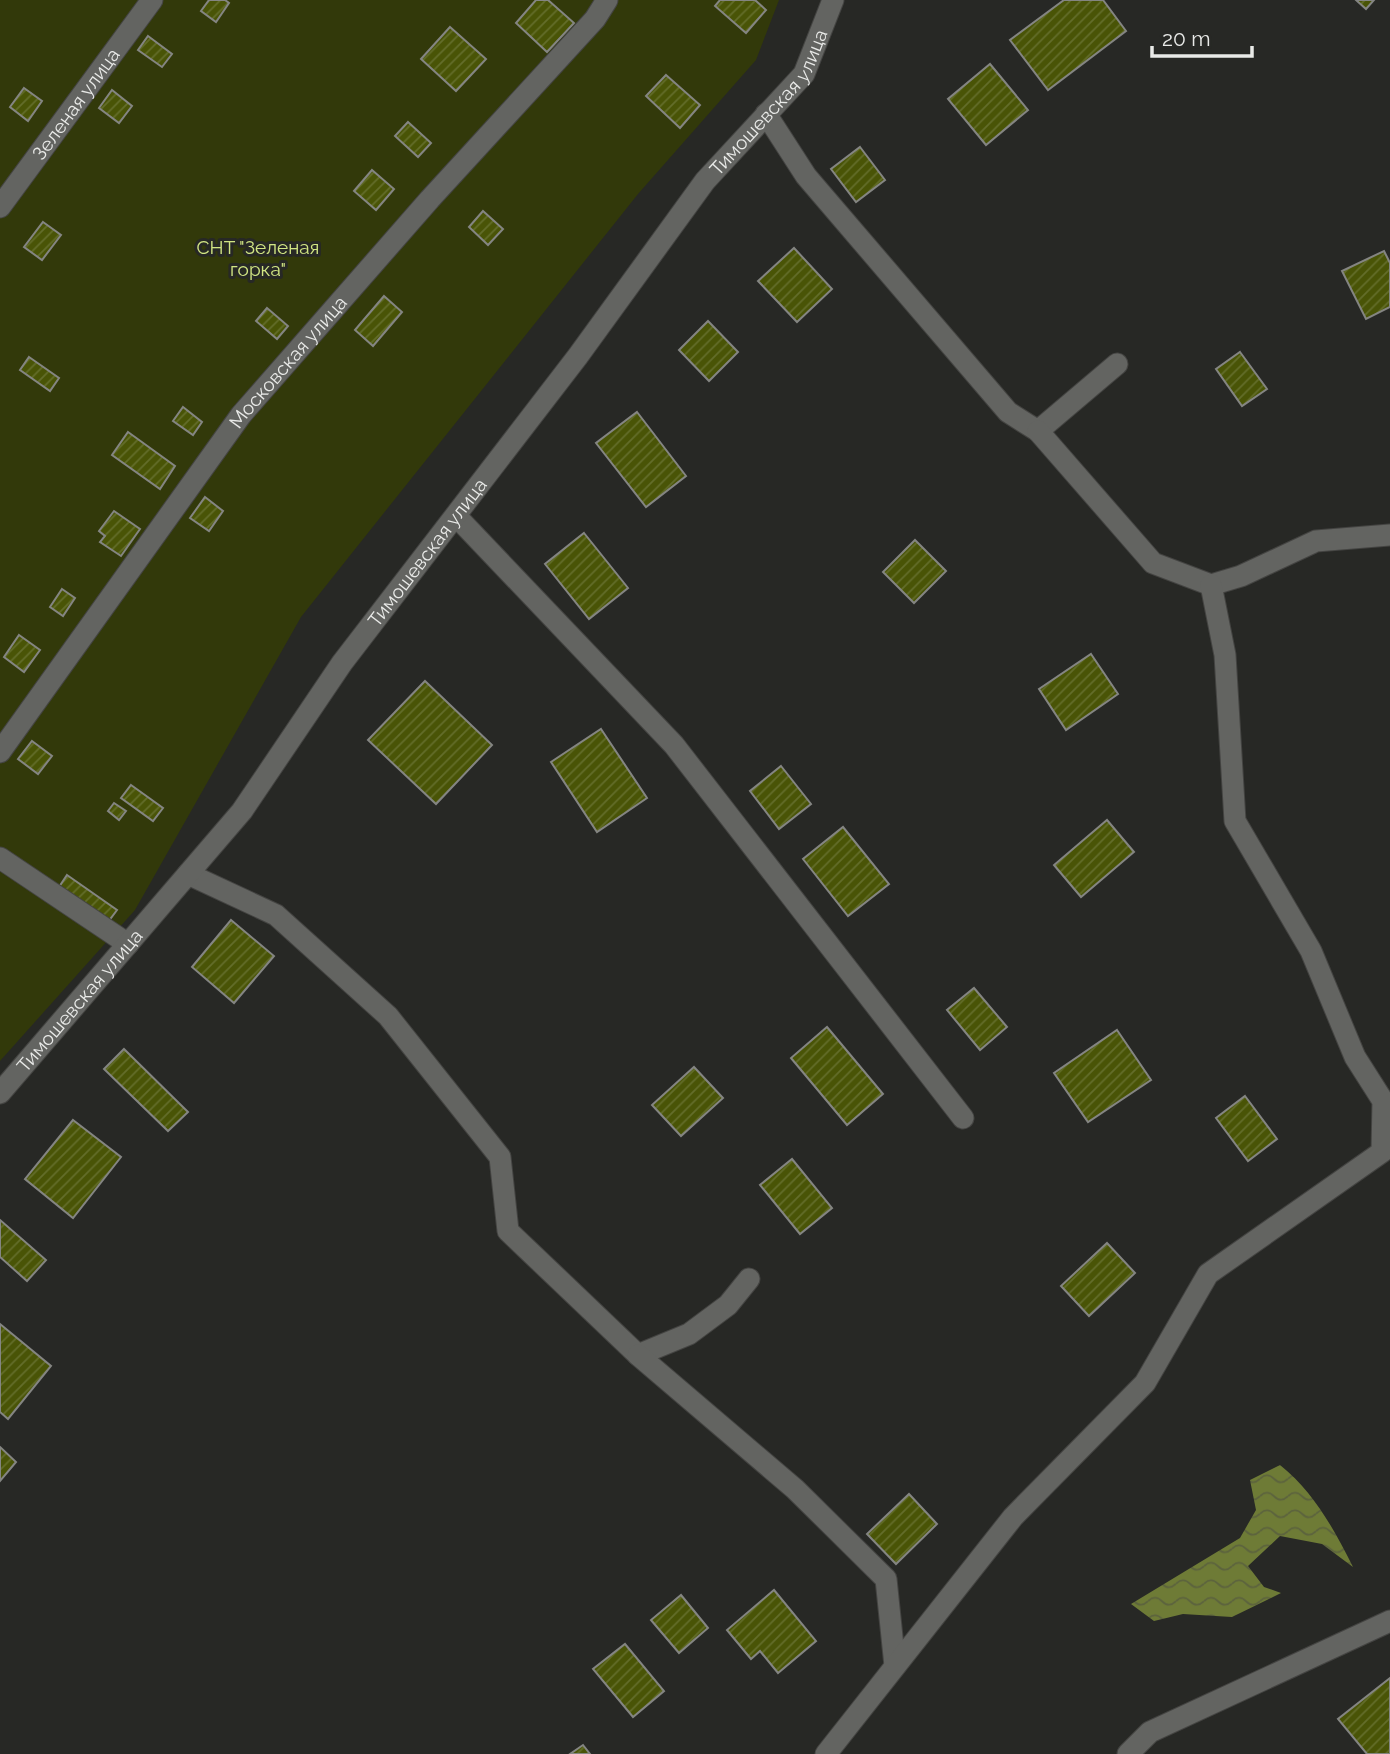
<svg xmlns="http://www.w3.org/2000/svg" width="1390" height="1754" font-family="Raleway,sans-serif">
<defs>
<pattern id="water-waves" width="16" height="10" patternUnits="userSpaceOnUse" patternTransform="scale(1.75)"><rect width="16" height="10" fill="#6e7b36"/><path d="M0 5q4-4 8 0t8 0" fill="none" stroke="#5c633d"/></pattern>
<pattern id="building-hatch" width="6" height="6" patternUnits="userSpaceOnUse" patternTransform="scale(1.75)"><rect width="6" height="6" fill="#495406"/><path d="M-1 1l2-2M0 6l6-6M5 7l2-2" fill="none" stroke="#636d2a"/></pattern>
</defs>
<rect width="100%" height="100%" fill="#272825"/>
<path fill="#32390a" d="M0 0H779L756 60 638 194 301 617 135 910 0 1061Z"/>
<path fill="url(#water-waves)" d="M1280 1465C1313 1491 1334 1529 1353 1567L1322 1544 1280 1536 1248 1566 1264 1587 1281 1593 1232 1617 1183 1614 1154 1621 1131 1604 1240 1538 1256 1510 1250 1480Z"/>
<g fill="url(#building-hatch)" stroke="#848582" stroke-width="2">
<path d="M209 0H225L229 3 216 22 201 11Z"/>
<path d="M536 0H548L574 23 547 52 516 23Z"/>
<path d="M720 0H755L766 10 746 33 715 6Z"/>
<path d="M1064 0H1103L1126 31 1048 90 1010 40Z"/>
<path d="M1356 0H1374L1366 9Z"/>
<path d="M450 27 486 59 456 91 421 59Z"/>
<path d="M148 36 172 54 162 67 138 50Z"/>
<path d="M990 64 1028 110 986 145 948 99Z"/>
<path d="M666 75 700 105 680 128 646 96Z"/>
<path d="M24 88 42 101 28 121 10 107Z"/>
<path d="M112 90 132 106 119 123 99 108Z"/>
<path d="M408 122 431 143 418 157 395 136Z"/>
<path d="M860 147 885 180 856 202 831 169Z"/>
<path d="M372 170 394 189 376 210 354 191Z"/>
<path d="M483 211 503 229 488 245 469 227Z"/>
<path d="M43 222 61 235 42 260 24 247Z"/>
<path d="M794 248 832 289 797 322 758 281Z"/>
<path d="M1384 251 1390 263V307L1366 319 1342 271Z"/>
<path d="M384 296 402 312 373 346 355 330Z"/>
<path d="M267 308 288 326 277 339 256 321Z"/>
<path d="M708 321 738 352 709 381 679 350Z"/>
<path d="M1240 352 1267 389 1242 406 1216 369Z"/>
<path d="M29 357 59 378 50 391 20 370Z"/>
<path d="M183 407 202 422 193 435 173 421Z"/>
<path d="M637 412 686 476 646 507 596 443Z"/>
<path d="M128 432 175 466 160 489 112 455Z"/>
<path d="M205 497 223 511 209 531 190 518Z"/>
<path d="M114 511 140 529 121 556 100 542 105 536 99 531Z"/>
<path d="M584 533 628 588 589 619 545 564Z"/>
<path d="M915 540 946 571 914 603 883 572Z"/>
<path d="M62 589 75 598 63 616 50 607Z"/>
<path d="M19 635 40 650 24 672 4 657Z"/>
<path d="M1091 654 1118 694 1066 730 1039 689Z"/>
<path d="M425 681 492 745 436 804 368 740Z"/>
<path d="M601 729 647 798 597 832 551 762Z"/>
<path d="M32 741 52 756 38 774 18 759Z"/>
<path d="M781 766 811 804 779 829 750 791Z"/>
<path d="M131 785 163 808 153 821 121 798Z"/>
<path d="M114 803 126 811 119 820 108 811Z"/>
<path d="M1107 820 1134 852 1081 897 1054 865Z"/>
<path d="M843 827 889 884 848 916 803 859Z"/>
<path d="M67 875 117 910 108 922 59 887Z"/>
<path d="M231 920 274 956 234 1003 192 967Z"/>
<path d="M974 988 1007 1027 980 1050 947 1010Z"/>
<path d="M827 1027 883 1094 847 1125 791 1058Z"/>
<path d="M1117 1030 1151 1080 1088 1122 1054 1073Z"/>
<path d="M124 1049 188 1112 168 1131 104 1069Z"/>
<path d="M694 1067 723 1098 681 1136 652 1105Z"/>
<path d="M1245 1096 1277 1139 1248 1161 1216 1118Z"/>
<path d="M73 1120 121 1157 73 1218 25 1179Z"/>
<path d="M792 1159 832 1208 800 1234 760 1185Z"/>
<path d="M0 1220 46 1260 27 1281 0 1257Z"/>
<path d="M1107 1243 1135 1273 1089 1316 1061 1286Z"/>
<path d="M0 1324 51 1366 8 1419 0 1412Z"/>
<path d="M0 1447 16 1462 0 1481Z"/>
<path d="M909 1494 937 1524 896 1564 867 1534Z"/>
<path d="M774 1590 816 1641 778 1673 760 1651 751 1659 727 1630Z"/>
<path d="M681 1595 708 1628 679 1653 651 1620Z"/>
<path d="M625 1644 664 1691 633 1717 593 1669Z"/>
<path d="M1390 1678V1754H1367L1338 1719Z"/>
<path d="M583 1745 590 1754H570Z"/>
</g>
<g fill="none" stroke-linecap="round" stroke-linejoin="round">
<defs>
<g id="minor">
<path d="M766 114 806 176 1008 412 1038 431 1117 364"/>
<path id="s1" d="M0 207 152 0"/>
<path d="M1038 431 1153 563 1211 585 1241 576 1316 541 1390 535"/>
<path d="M456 516 674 745 963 1118"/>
<path id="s2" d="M0 752 241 415 430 199 595 19 607 0"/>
<path d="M0 858 128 944"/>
<path d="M188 874 276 915 388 1016 500 1157 508 1231 638 1355 689 1334 728 1305 749 1279"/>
<path id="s3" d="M0 1093 242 811 342 663 578 356 705 181 804 74 833 0"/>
<path d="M638 1355 795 1489 886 1579 895 1666"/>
<path d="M826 1754 1013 1517 1145 1383 1208 1274 1382 1152 1383 1101 1355 1057 1311 951 1235 821 1225 655 1211 585"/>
<path d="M1128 1754 1150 1732 1390 1621"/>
</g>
</defs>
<use href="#minor" stroke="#444442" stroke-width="23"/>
<use href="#minor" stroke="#636461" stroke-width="21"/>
</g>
<g text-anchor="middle" stroke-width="6" stroke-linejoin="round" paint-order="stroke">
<g font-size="19" fill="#e9eae8" stroke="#272825">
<text dy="7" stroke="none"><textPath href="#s3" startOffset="1256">Тимошевская улица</textPath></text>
<text dy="7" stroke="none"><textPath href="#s1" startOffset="128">Зеленая улица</textPath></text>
<text dy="7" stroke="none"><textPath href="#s2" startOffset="485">Московская улица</textPath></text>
<text dy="7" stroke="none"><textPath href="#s3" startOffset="690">Тимошевская улица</textPath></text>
<text dy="7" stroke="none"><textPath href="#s3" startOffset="122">Тимошевская улица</textPath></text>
</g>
<g font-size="19" fill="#d1e583" stroke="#272825">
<text x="258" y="254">СНТ "Зеленая<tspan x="258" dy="22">горка"</tspan></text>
</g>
</g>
<path d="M1152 46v10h100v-10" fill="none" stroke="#e9eae8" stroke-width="3.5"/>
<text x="1162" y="46" font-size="21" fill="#e9eae8" stroke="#272825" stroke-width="5" paint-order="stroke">20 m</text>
</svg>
